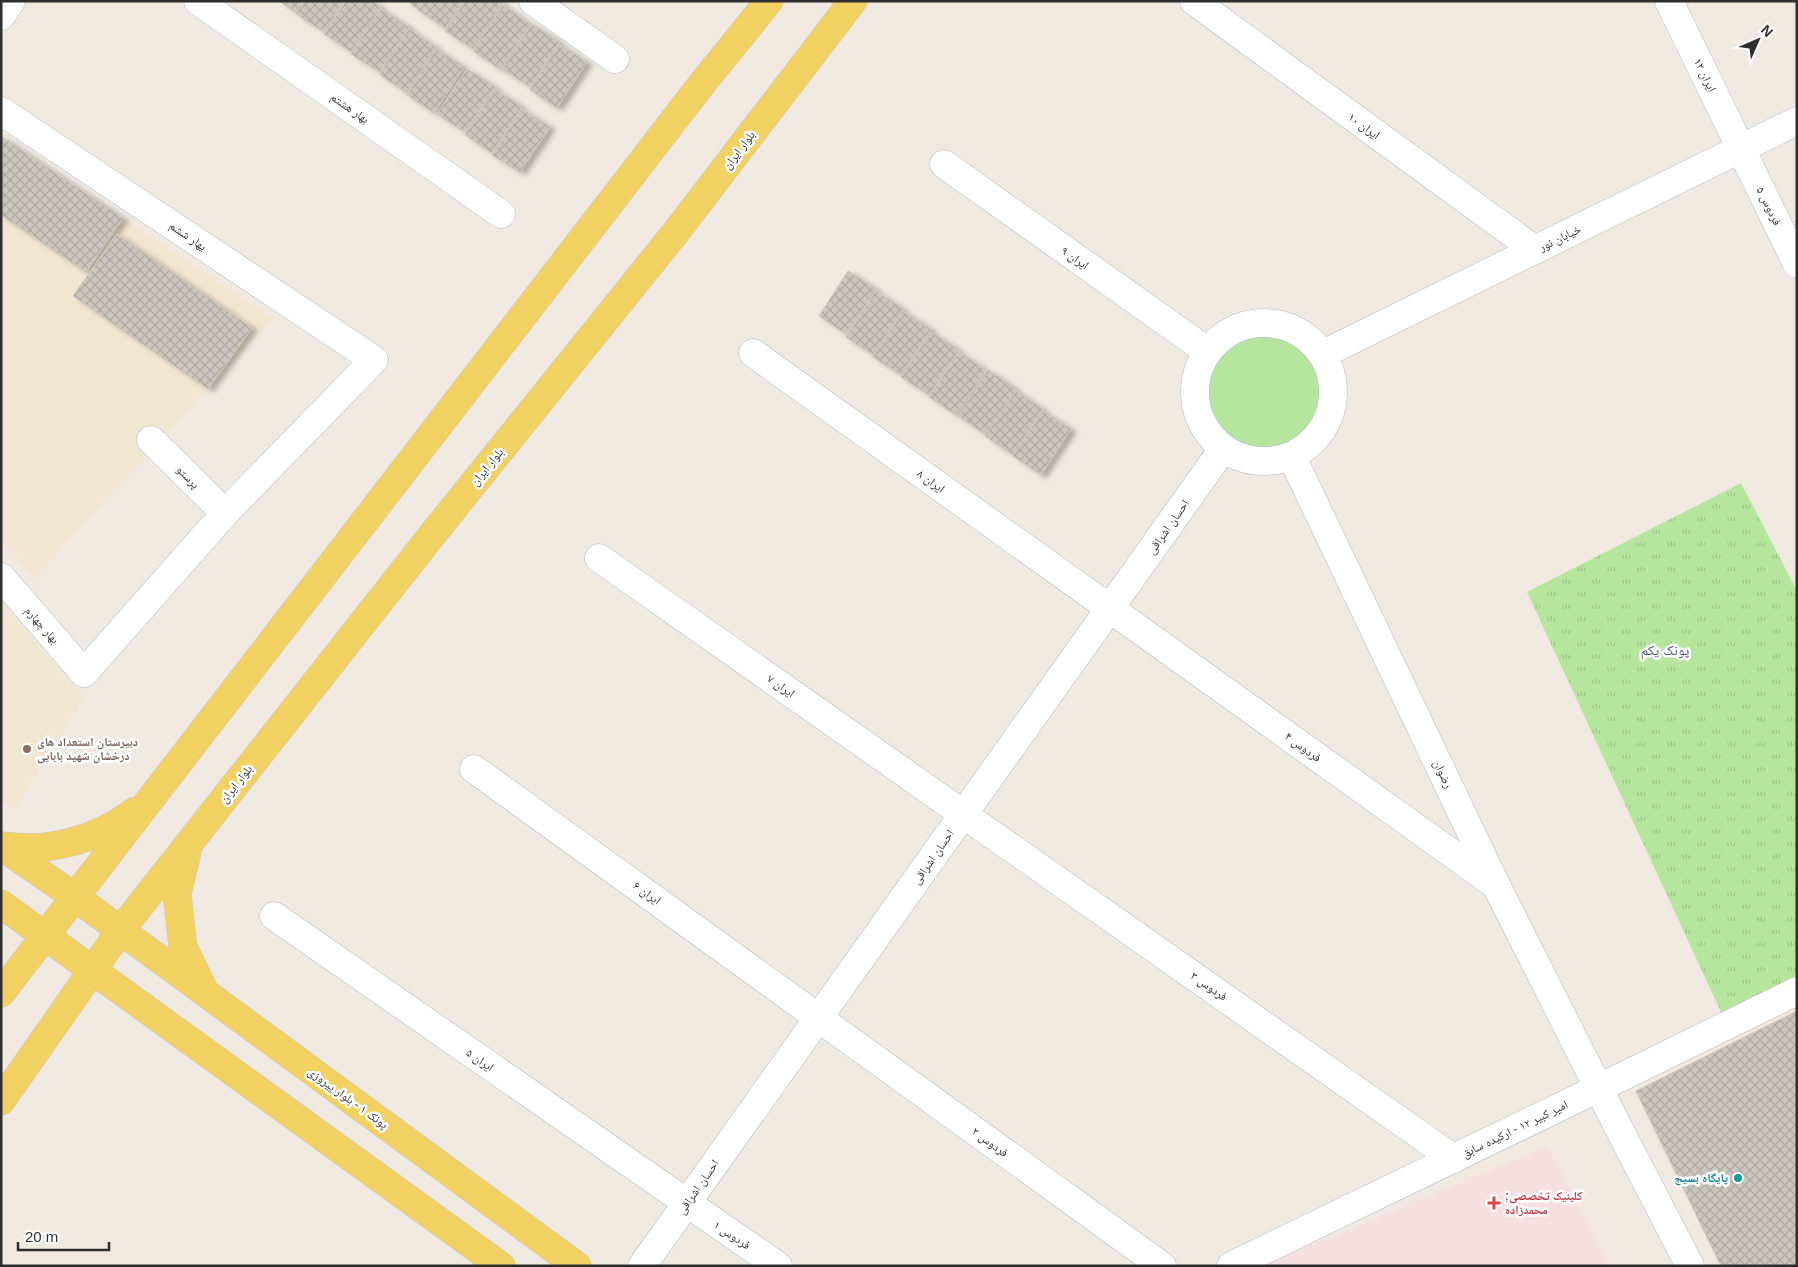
<svg xmlns="http://www.w3.org/2000/svg" width="1798" height="1267" font-family="Arial,'Noto Naskh Arabic',sans-serif">
<defs>
<pattern id="park-tufts" width="24" height="20" patternUnits="userSpaceOnUse" patternTransform="scale(1.25)"><rect width="24" height="20" fill="#b6e59e"/><path d="M3 7l-1-3M5 7V3M7 7l1-3M15 17l-1-3M17 17v-4M19 17l1-3" fill="none" stroke="#9dc588"/></pattern>
<pattern id="building-cross-hatch" width="8" height="8" patternUnits="userSpaceOnUse" patternTransform="scale(1.25)"><rect width="8" height="8" fill="#cbc7bf"/><path d="M0 0l8 8M0 8l8-8" fill="none" stroke="#afaba4"/></pattern>
<filter id="shadow"><feDropShadow dx="5.5" dy="3" stdDeviation="2.5" flood-color="#0004"/></filter>
</defs>
<rect width="100%" height="100%" fill="#efe9e1"/>
<g fill="#f0e6d1">
<path d="M1 136 273 318 34 578 1 541Z"/>
<path d="M1 602 84 698 14 810 1 800Z"/>
</g>
<path fill="#f5dfe0" d="M1548 1146 1609 1266H1266L1274 1261Z"/>
<path fill="#b6e59e" d="M1266 322C1273 323 1281 324 1288 326 1352 350 1346 444 1280 459 1265 463 1250 462 1236 455 1219 447 1205 434 1198 415 1194 405 1194 392 1196 382 1197 372 1199 357 1205 349 1211 341 1233 329 1243 325 1250 323 1258 323 1266 322Z"/>
<path fill="url(#park-tufts)" d="M1741 483 1797 591V991L1727 1025 1527 592Z"/>
<g fill="url(#building-cross-hatch)" stroke="#cbc5ba" filter="url(#shadow)">
<path d="M279 1H301L295 12Z"/>
<path d="M305 1H344L324 32 296 14Z"/>
<path d="M346 1H372L381 7 351 52 324 34Z"/>
<path d="M407 1H422L418 9Z"/>
<path d="M424 1H463L445 28 418 10Z"/>
<path d="M465 1H500L503 3 473 49 445 31Z"/>
<path d="M503 5 530 24 500 69 473 51Z"/>
<path d="M381 9 409 27 379 72 351 54Z"/>
<path d="M532 24 559 42 530 87 502 69Z"/>
<path d="M409 29 436 47 407 93 379 74Z"/>
<path d="M559 44 587 62 557 108 530 90Z"/>
<path d="M436 49 464 67 434 113 407 95Z"/>
<path d="M467 69 495 87 465 132 437 114Z"/>
<path d="M495 89 522 107 492 153 465 135Z"/>
<path d="M522 109 550 127 520 172 492 155Z"/>
<path d="M1 136 123 218 86 272 1 215Z"/>
<path d="M117 234 252 328 208 389 73 296Z"/>
<path d="M848 271 876 289 846 334 819 316Z"/>
<path d="M876 291 903 309 873 355 846 337Z"/>
<path d="M903 311 931 329 901 375 873 357Z"/>
<path d="M931 332 959 350 929 395 901 377Z"/>
<path d="M959 352 986 370 956 415 929 397Z"/>
<path d="M988 370 1016 389 986 435 958 416Z"/>
<path d="M1016 391 1043 409 1013 455 985 436Z"/>
<path d="M1043 411 1071 429 1041 475 1013 456Z"/>
<path d="M1797 1011V1266H1721L1636 1091Z"/>
</g>
<g fill="none" stroke-linecap="round" stroke-linejoin="round">
<defs>
<g id="minor">
<path d="M198 1 501 214"/>
<path d="M533 1 615 59"/>
<path d="M1194 1 1535 250"/>
<path d="M1669 1 1797 264"/>
<path d="M1 16 11 1"/>
<path d="M1 111 374 360 225 513 84 673 1 577"/>
<path d="M944 164 1207 351"/>
<circle cx="1264" cy="392" r="69"/>
<path d="M753 353 1496 885"/>
<path d="M1323 354 1797 121"/>
<path d="M151 440 225 513"/>
<path d="M1292 457 1496 885 1613 1117 1690 1266"/>
<path d="M599 558 1454 1159"/>
<path d="M474 769 1162 1266"/>
<path d="M274 916 778 1266"/>
<path d="M642 1266 1223 449"/>
<path d="M1231 1266 1599 1088 1797 991"/>
</g>
<g id="major">
<path d="M1 846 75 897 577 1266"/>
<path d="M2 846C16 847 31 849 45 847 77 843 109 831 135 811"/>
<path d="M187 852 177 894 183 947 204 990"/>
<path d="M1 904 501 1266"/>
<path d="M1 993 701 85 769 1"/>
<path d="M1 1101 120 931 432 535 676 232 853 1"/>
</g>
</defs>
<use href="#minor" stroke="#b4b7c1" stroke-width="29"/>
<use href="#major" stroke="#c9c9c9" stroke-width="29"/>
<use href="#minor" stroke="#fff" stroke-width="28"/>
<use href="#major" stroke="#f2d163" stroke-width="28"/>
</g>
<circle fill="#8d6e63" stroke="#fff" stroke-width="2" cx="27" cy="749" r="5"/>
<circle fill="#0f9aa8" stroke="#fff" stroke-width="2" cx="1738" cy="1178" r="5"/>
<path fill="#e0444e" stroke="#fff" stroke-width="2" d="M1491.5 1195.5h5v5h5v5h-5v5h-5v-5h-5v-5h5z"/>
<g text-anchor="middle" stroke-width="5" stroke-linejoin="round" paint-order="stroke">
<g font-size="12" fill="#2e2e2e" stroke="#fff">
<text transform="translate(1705 75) rotate(64)" y="4">ایران ۱۲</text>
<text transform="translate(350 108) rotate(35)" y="4">بهار هشتم</text>
<text transform="translate(1364 126) rotate(36)" y="4">ایران ۱۰</text>
<text transform="translate(739 150) rotate(-53)" y="4">بلوار ایران</text>
<text transform="translate(1769 206) rotate(64)" y="4">فردوس ۵</text>
<text transform="translate(188 236) rotate(34)" y="4">یهار ششم</text>
<text transform="translate(1560 238) rotate(-26)" y="4">خیابان نور</text>
<text transform="translate(1075 258) rotate(35)" y="4">ایران ۹</text>
<text transform="translate(487 467) rotate(-51)" y="4">بلوار ایران</text>
<text transform="translate(188 477) rotate(45)" y="4">پرستو</text>
<text transform="translate(931 481) rotate(36)" y="4">ایران ۸</text>
<text transform="translate(1168 527) rotate(-55)" y="4">احسان اشراقی</text>
<text transform="translate(42 625) rotate(49)" y="4">بهار چهارم</text>
<text transform="translate(781 686) rotate(35)" y="4">ایران ۷</text>
<text transform="translate(1303 747) rotate(36)" y="4">فردوس ۴</text>
<text transform="translate(1443 774) rotate(64)" y="4">رضوان</text>
<text transform="translate(236 784) rotate(-52)" y="4">بلوار ایران</text>
<text transform="translate(933 857) rotate(-55)" y="4">احسان اشراقی</text>
<text transform="translate(647 893) rotate(36)" y="4">ایران ۶</text>
<text transform="translate(1209 986) rotate(35)" y="4">فردوس ۳</text>
<text transform="translate(480 1060) rotate(35)" y="4">ایران ۵</text>
<text transform="translate(348 1098) rotate(36)" y="4">پونک ۱ - بلوار پیروزی</text>
<text transform="translate(1515 1129) rotate(-26)" y="4">امیر کبیر ۱۲ - ارکیده سابق</text>
<text transform="translate(990 1142) rotate(36)" y="4">فردوس ۲</text>
<text transform="translate(698 1187) rotate(-55)" y="4">احسان اشراقی</text>
<text transform="translate(732 1235) rotate(34)" y="4">فردوس ۱</text>
</g>
<g font-size="12" font-weight="bold" fill="#785e54" stroke="#fff" text-anchor="start">
<text x="37" y="746">دبیرستان استعداد های<tspan x="37" dy="14">درخشان شهید بابایی</tspan></text>
</g>
<g font-size="12" font-weight="bold" fill="#0d838f" stroke="#fff" text-anchor="end">
<text x="1728" y="1182">پایگاه بسیج</text>
</g>
<g font-size="12" font-weight="bold" fill="#be3a42" stroke="#fff" text-anchor="start">
<text x="1505" y="1200">;کلینیک تخصصی<tspan x="1505" dy="14">محمدزاده</tspan></text>
</g>
<g font-size="14" fill="#4d5680" stroke="#fff">
<text x="1665" y="655">پونک یکم</text>
</g>
</g>
<rect width="1798" height="1267" fill="none" stroke="#2e2e2e" stroke-width="5"/>
<g transform="translate(1758 40) rotate(45)" stroke="#ffffff" stroke-width="4" paint-order="stroke">
<path d="M0-4L9 19L0 12L-9 19Z" fill="#2e2e2e"/>
<text y="-8" font-size="14" font-weight="bold" text-anchor="middle" fill="#2e2e2e">N</text>
</g>
<path d="M18 1242v8h91v-8" fill="none" stroke="#2e2e2e" stroke-width="2.5"/>
<text x="25" y="1242" font-size="15" fill="#2e2e2e" stroke="#ffffff" stroke-width="4" paint-order="stroke">20 m</text>
</svg>
